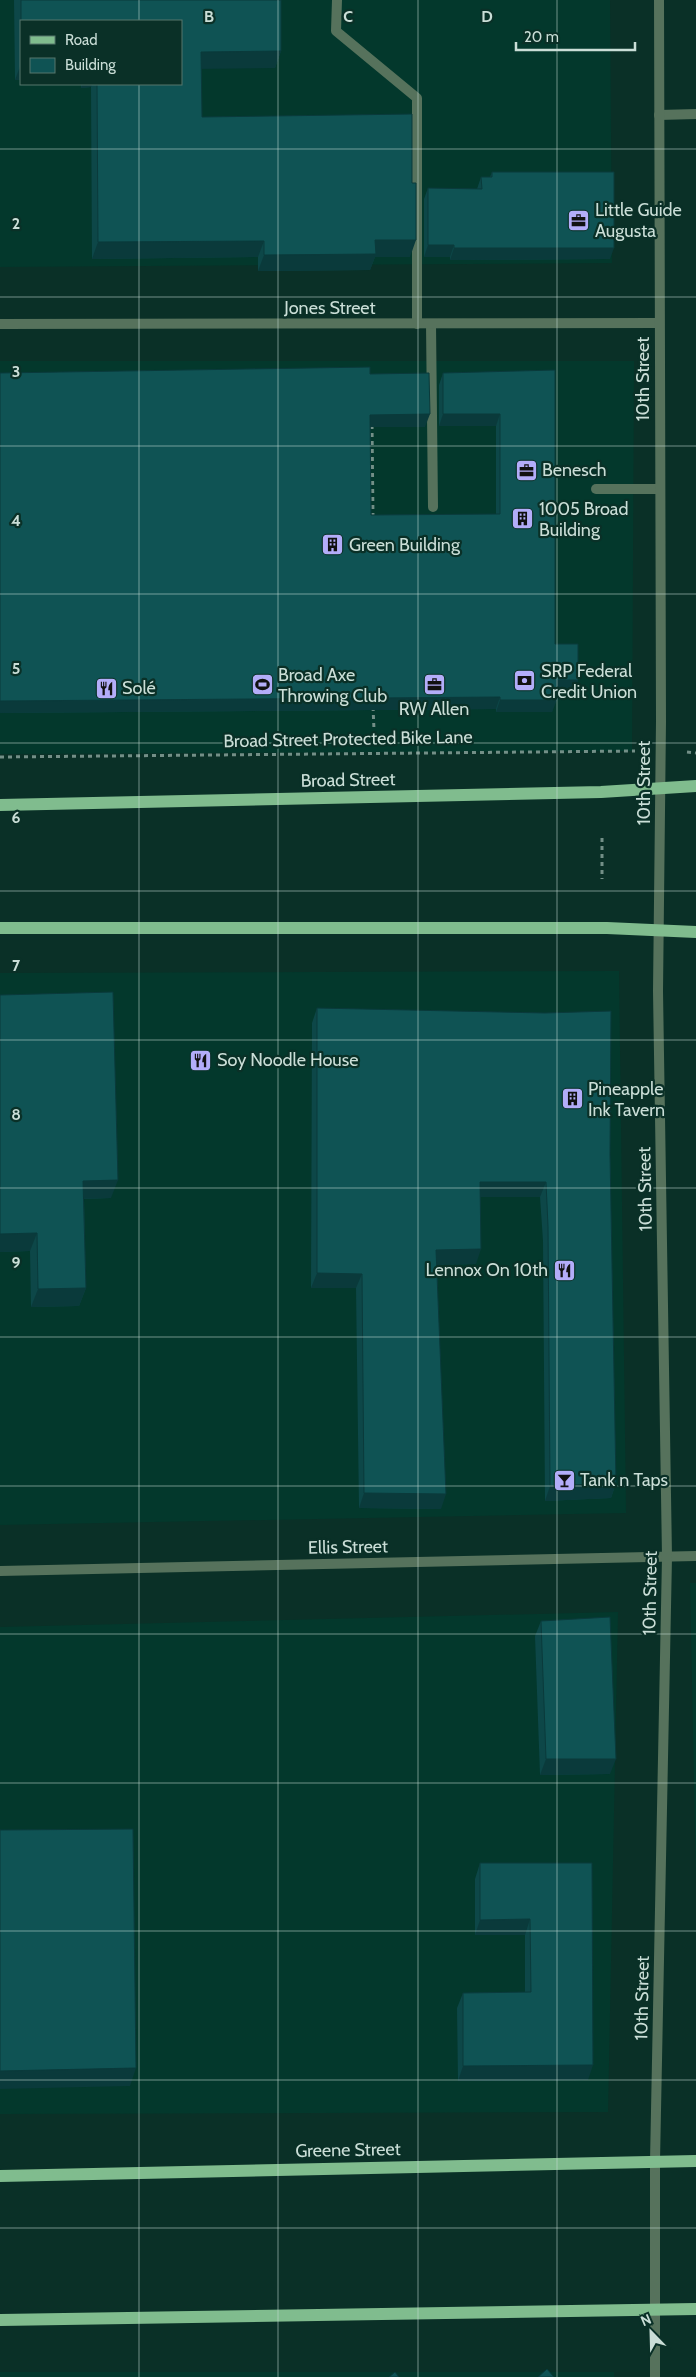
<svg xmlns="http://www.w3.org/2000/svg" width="696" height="2377" font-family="Cabin,sans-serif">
<rect width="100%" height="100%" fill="#0a3027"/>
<g fill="#03382c" fill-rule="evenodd">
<path d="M0 0H610L612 263 0 267ZM21 21H181V84H21Z"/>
<path d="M0 361H634L632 751 0 754Z"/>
<path d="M619 971 626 1513 0 1525V973Z"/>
<path d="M690 1583H696V1884Z"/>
<path d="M618 1612 608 2112 0 2114V1627Z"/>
<rect x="0" y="2372" width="614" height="5"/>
</g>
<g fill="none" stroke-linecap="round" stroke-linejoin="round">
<g stroke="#738f87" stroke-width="3" stroke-dasharray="4 4" stroke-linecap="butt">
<path d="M372 425 373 519"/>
<path d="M373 707 374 730"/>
<path d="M687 752 696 753"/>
<path d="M0 757 635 751"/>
<path d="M602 838V879"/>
</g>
<g stroke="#56725c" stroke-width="10">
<path d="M337 0 336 31 417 98V324"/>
<path d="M659 115 696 114"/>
<path d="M431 324 433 507"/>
<path d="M596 489H659"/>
</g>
<g stroke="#56725c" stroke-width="10">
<path d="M0 324 659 323"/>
<path d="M0 1571 696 1556"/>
<path d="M655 2377V2161L667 1557 658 991 661 721 659 0"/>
</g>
<g stroke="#80bc8e" stroke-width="12">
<path d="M0 805 601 792 696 786"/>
<path d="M0 928H607L696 932"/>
<path d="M0 2176 696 2161"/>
<path d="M0 2320 696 2309"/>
</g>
</g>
<g fill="#0d4748">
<path d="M14 0H281V51L275 68H201L202 117 410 257H375L370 270 258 271V257L92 259 91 87 81 88V84H181L21 21V80H15Z"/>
<path d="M492 172 610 259 450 260V257H424V199L428 188 477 189 481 177H490Z"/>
<path d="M555 370V644L578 680 574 692H557L552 712H496V709L0 713 370 374 425 427H370L371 515 496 514V426H439V385L443 373Z"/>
<path d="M0 995 111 1198 84 1199 86 1288 79 1306 31 1307 30 1251 0 1252Z"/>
<path d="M317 1008 610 1154 616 1483 611 1498 545 1501 543 1241 540 1197H480L476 1264 437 1265 441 1509 359 1508 356 1288H311L312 1023Z"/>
<path d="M541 1621 610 1774 540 1775 535 1636Z"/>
<path d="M480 1863H592L588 2080 458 2081 457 2008 463 1993 525 1992V1935H475V1879Z"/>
</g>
<g fill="#0a3a3b">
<path d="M281 51 275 68 195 69 201 52Z"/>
<path d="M21 64V80H15Z"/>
<path d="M82 84H92L91 87 81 88Z"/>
<path d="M375 240H416L410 257H375L370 270 258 271 264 255Z"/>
<path d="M264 241 258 257 92 259 98 242Z"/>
<path d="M428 245H454L450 257H424Z"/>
<path d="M454 248H614L610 259 450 260Z"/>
<path d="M430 414 425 427H366L370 415Z"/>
<path d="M443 414H500L496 426H439Z"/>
<path d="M557 680H578L574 692H552Z"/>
<path d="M500 697 496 709 0 713V701Z"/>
<path d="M500 700H557L552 712H496Z"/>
<path d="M118 1180 111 1198 77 1199 83 1181Z"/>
<path d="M480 1182H546L540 1197H475Z"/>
<path d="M37 1233 30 1251 0 1252V1234Z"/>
<path d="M481 1249 476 1264 431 1265 436 1250Z"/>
<path d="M317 1273 362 1274 356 1288H311Z"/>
<path d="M86 1288 79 1306 31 1307 38 1289Z"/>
<path d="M616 1483 611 1498 545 1501 550 1486Z"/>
<path d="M364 1493 446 1494 441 1509 359 1508Z"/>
<path d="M546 1759H616L610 1774 540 1775Z"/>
<path d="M530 1919 525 1935H475L480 1920Z"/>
<path d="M593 2065 588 2080 458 2081 463 2066Z"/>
<path d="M136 2068 130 2086 0 2089V2071Z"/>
</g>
<g fill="#0f5354" stroke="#0a3a3b">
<path d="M21 0H281V51L201 52 202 117 412 114V183H416V240H375L376 254 264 255V241L98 242 97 84H181V21H21V49Z"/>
<path d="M492 172H614V248H454V245H428V188L482 189 481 177H492Z"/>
<path d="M370 367V374L429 373 430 414 370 415 371 515 500 514V414H443V373L555 370V644H578V680H557V700H500V697L0 701V373Z"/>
<path d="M113 992 118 1180 83 1181 86 1288 38 1289 37 1233 0 1234V995Z"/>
<path d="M317 1008 545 1013 611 1011 610 1154 616 1483 550 1486 548 1226 546 1182H480L481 1249 436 1250 446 1494 364 1493 362 1274 317 1273Z"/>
<path d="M610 1617 616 1759H546L541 1621Z"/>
<path d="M133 1829 136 2068 0 2071V1830Z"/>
<path d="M480 1863H592L593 2065 463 2066V1993L531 1992 530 1919 480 1920Z"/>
<path d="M547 2369 554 2377H538Z"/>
<path d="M395 2372 399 2377H389Z"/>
</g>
<path fill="none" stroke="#caded7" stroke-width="1" stroke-opacity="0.55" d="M139 0V21M278 0V2377M418 0V2377M557 0V2377M139 84V2377M0 149H696M0 297H696M0 446H696M0 594H696M0 743H696M0 891H696M0 1040H696M0 1188H696M0 1337H696M0 1486H696M0 1634H696M0 1783H696M0 1931H696M0 2080H696M0 2228H696"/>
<defs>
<symbol id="office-square" viewBox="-11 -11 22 22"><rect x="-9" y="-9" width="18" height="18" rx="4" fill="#b3adf9" stroke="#0a3027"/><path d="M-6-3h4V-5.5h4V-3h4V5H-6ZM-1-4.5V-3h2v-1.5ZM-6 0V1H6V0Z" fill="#111"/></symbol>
<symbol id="building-square" viewBox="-11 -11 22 22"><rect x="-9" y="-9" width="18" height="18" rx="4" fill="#b3adf9" stroke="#0a3027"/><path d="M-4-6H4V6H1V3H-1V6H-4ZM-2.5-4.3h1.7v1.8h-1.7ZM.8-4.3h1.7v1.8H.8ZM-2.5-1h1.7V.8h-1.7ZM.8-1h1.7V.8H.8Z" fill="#111"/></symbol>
<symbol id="bank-square" viewBox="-11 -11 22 22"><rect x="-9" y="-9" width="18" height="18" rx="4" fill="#b3adf9" stroke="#0a3027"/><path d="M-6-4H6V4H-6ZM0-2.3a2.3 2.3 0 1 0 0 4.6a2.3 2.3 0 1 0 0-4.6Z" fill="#111"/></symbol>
<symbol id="stadium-square" viewBox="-11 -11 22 22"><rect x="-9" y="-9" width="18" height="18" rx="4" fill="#b3adf9" stroke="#0a3027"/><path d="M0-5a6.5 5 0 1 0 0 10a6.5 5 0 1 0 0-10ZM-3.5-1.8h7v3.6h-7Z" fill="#111"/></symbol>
<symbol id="restaurant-square" viewBox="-11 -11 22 22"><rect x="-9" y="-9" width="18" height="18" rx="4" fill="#b3adf9" stroke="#0a3027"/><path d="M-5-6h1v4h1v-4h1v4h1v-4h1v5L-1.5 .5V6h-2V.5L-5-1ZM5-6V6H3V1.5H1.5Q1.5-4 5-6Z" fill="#111"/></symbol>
<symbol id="bar-square" viewBox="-11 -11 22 22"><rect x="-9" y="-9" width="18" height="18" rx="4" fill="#b3adf9" stroke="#0a3027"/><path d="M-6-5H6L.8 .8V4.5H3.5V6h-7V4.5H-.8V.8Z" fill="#111"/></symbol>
</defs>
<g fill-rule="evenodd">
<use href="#office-square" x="566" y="208" width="25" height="25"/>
<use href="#office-square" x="514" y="458" width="25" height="25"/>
<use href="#building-square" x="510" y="506" width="25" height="25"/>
<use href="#building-square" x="320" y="532" width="25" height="25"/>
<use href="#bank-square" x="512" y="668" width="25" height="25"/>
<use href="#office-square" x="422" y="672" width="25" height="25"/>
<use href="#stadium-square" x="250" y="672" width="25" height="25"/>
<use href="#restaurant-square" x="94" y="676" width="25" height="25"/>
<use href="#restaurant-square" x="188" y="1048" width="25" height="25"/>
<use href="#building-square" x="560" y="1086" width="25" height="25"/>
<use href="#restaurant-square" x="552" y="1258" width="25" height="25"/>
<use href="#bar-square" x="552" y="1468" width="25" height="25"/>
</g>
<g text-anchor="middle" stroke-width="4.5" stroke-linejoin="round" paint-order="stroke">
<g font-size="18" fill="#caded7" stroke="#0a3027" text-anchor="start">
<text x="595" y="216">Little Guide<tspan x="595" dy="21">Augusta</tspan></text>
<text x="542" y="476">Benesch</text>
<text x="539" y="515">1005 Broad<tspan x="539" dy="21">Building</tspan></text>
<text x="349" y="551">Green Building</text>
<text x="541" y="677">SRP Federal<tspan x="541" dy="21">Credit Union</tspan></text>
<text x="278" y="681">Broad Axe<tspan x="278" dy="21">Throwing Club</tspan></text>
<text x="122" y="694">Solé</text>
<text x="434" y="715" text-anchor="middle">RW Allen</text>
<text x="217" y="1066">Soy Noodle House</text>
<text x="588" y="1095">Pineapple<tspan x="588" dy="21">Ink Tavern</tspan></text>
<text x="548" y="1276" text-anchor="end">Lennox On 10th</text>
<text x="580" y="1486">Tank n Taps</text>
</g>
<g font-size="18" fill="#caded7" stroke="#0a3027">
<text x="330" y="314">Jones Street</text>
<text transform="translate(643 379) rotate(-90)" y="6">10th Street</text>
<text transform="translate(348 739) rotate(-1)" y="6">Broad Street Protected Bike Lane</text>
<text transform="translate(348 780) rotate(-1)" y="6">Broad Street</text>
<text transform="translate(644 783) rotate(-90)" y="6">10th Street</text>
<text transform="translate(645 1189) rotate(-91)" y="6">10th Street</text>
<text transform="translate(348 1547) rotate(-1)" y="6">Ellis Street</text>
<text transform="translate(650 1593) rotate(-89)" y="6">10th Street</text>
<text transform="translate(642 1998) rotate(-89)" y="6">10th Street</text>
<text transform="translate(348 2150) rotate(-1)" y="6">Greene Street</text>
</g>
</g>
<g font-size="16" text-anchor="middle" font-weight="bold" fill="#caded7" stroke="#0a3027" stroke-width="4.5" stroke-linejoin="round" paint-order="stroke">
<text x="209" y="22">B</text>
<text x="348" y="22">C</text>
<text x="487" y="22">D</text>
<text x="16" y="229">2</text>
<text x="16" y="377">3</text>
<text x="16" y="526">4</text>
<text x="16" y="674">5</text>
<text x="16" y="823">6</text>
<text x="16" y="971">7</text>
<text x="16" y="1120">8</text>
<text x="16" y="1268">9</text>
</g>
<rect x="20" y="20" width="162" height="65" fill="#0a3027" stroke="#57766d"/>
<rect x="30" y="36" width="25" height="8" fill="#80bc8e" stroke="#57766d"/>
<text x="65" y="45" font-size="15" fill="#caded7">Road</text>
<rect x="30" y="58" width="25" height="15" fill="#0f5354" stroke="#57766d"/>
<text x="65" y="70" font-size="15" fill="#caded7">Building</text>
<g transform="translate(651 2332) rotate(337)" stroke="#0a3027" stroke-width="4" paint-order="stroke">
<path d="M0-4L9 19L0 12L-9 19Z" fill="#caded7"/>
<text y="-8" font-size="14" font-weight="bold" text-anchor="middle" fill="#caded7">N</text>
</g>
<path d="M516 42v8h119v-8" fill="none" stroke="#caded7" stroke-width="2.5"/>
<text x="524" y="42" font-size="15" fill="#caded7" stroke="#0a3027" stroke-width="4" paint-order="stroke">20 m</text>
</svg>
